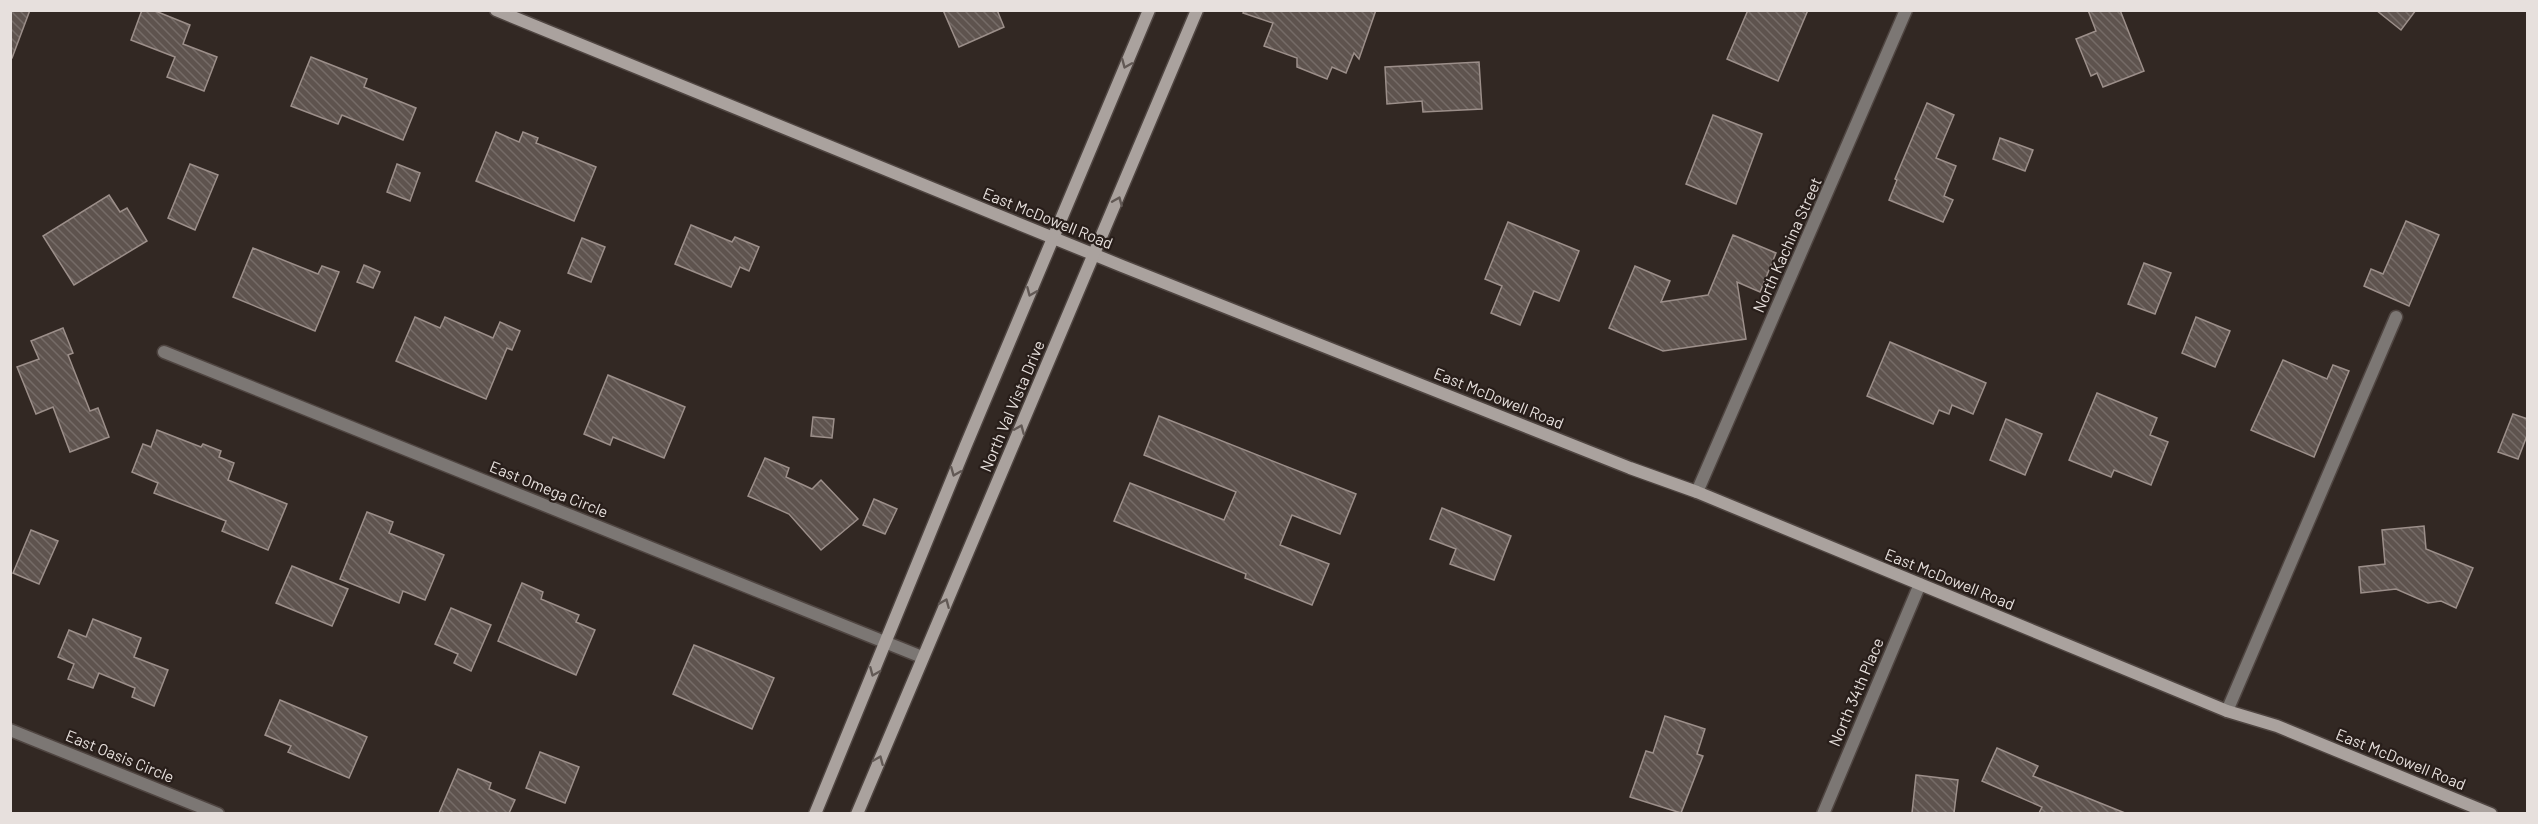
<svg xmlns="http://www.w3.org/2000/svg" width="2538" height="824" font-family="Barlow,sans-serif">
<defs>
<pattern id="building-back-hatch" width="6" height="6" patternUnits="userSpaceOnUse" patternTransform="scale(1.5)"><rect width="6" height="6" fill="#5e534e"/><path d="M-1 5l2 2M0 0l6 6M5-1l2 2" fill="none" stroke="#756b67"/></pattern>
</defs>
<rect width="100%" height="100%" fill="#322823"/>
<g fill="url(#building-back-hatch)" stroke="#9c8f8a" stroke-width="1.5">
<path d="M10 10H30L12 58H10Z"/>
<path d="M142 10H153L190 25 183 44 217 57 204 91 167 77 175 57 131 40Z"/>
<path d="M943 10H997L1004 27 959 47Z"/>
<path d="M1244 10H1376L1359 59 1354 53 1346 73 1332 67 1327 79 1297 67V58L1264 46 1273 23 1243 13Z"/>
<path d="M1748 10H1808L1778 81 1727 59Z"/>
<path d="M2088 10H2120L2144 71 2103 87 2097 73 2091 76 2076 39 2096 31Z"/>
<path d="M2376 10H2416L2401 30Z"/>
<path d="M311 57 367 79 364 87 416 108 403 140 342 115 338 124 291 106Z"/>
<path d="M1479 62 1482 109 1423 112 1422 101 1387 104 1385 67Z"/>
<path d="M1927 103 1954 115 1936 158 1956 166 1944 196 1953 200 1943 222 1889 200 1897 180 1895 179Z"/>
<path d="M1713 115 1762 134 1736 204 1686 184Z"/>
<path d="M496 132 519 142 523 132 538 138 536 143 596 167 574 221 476 181Z"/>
<path d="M2000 138 2033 150 2025 171 1993 159Z"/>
<path d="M190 164 218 175 195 230 168 218Z"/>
<path d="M397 164 420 173 410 201 387 192Z"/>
<path d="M109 195 120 212 127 208 147 241 74 285 43 236Z"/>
<path d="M2406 221 2439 235 2409 306 2364 286 2371 269 2383 274Z"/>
<path d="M1508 222 1579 251 1559 301 1534 291 1520 325 1491 313 1502 286 1485 279Z"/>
<path d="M691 225 732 242 735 237 759 247 749 271 740 267 731 287 675 264Z"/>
<path d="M1733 235 1776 253 1760 292 1737 282 1746 339 1663 351 1609 328 1635 266 1670 281 1661 302 1708 295Z"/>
<path d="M582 238 605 247 591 282 568 273Z"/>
<path d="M253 248 318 274 322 266 339 272 315 331 233 297Z"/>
<path d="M2144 263 2171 273 2155 314 2128 304Z"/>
<path d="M364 265 380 272 373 288 357 282Z"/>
<path d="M415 317 440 328 445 317 493 338 500 322 520 331 512 350 507 348 486 399 396 361Z"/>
<path d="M2196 317 2230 331 2215 367 2182 353Z"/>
<path d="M63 328 73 353 68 355 90 411 98 408 109 437 70 452 53 407 36 414 17 367 39 359 31 341Z"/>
<path d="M1890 342 1986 383 1973 414 1952 405 1949 414 1939 410 1933 424 1867 396Z"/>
<path d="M2283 360 2327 379 2333 365 2349 371 2314 457 2251 430Z"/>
<path d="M608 375 685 407 664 458 613 437 610 445 584 434Z"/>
<path d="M2097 393 2157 418 2150 435 2168 442 2151 485 2114 470 2111 477 2069 460Z"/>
<path d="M2513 414 2528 419V433L2518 459 2498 452Z"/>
<path d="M1159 416 1356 494 1340 534 1292 515 1280 545 1329 564 1312 605 1245 578 1246 574 1114 521 1130 483 1224 520 1236 492 1144 455Z"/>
<path d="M813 417 834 419 832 438 811 436Z"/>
<path d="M2006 419 2042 434 2025 475 1990 460Z"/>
<path d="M157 430 201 447 203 444 221 451 219 457 234 463 228 480 287 504 268 550 222 531 226 521 154 493 158 483 132 472 143 444 151 447Z"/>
<path d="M765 458 789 468 786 477 812 489 821 480 858 519 821 550 789 514 748 496Z"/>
<path d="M874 499 897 509 885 534 863 525Z"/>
<path d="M1442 508 1511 536 1494 580 1450 564 1456 549 1430 539Z"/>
<path d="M367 512 393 522 389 533 444 555 425 600 403 591 399 603 340 579Z"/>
<path d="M2424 526 2426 549 2473 568 2456 608 2441 601 2428 603 2396 589 2361 593 2359 567 2385 564 2382 530Z"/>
<path d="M31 530 58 541 39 584 13 573Z"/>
<path d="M292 566 348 589 332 626 276 603Z"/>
<path d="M522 583 543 592 541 599 579 615 576 622 595 630 576 675 498 641Z"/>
<path d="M451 608 491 625 471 671 454 663 458 654 435 644Z"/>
<path d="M93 619 141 638 134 657 168 670 154 706 132 697 135 688 99 673 93 688 68 679 74 664 58 657 69 630 86 637Z"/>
<path d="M694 645 774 678 752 729 673 694Z"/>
<path d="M280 700 367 737 349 778 288 752 291 746 265 735Z"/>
<path d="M1665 716 1705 729 1697 754 1703 756 1681 813 1630 797 1646 751 1653 753Z"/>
<path d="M1997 748 2038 766 2033 776 2125 813H2039L2042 807 1982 781Z"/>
<path d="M540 752 579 767 565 803 526 788Z"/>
<path d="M458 769 491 783 489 789 515 800 509 813H439Z"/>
<path d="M1916 775 1958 780 1954 813H1912Z"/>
</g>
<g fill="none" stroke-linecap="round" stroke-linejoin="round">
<defs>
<g id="street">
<path d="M164 352 922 657"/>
<path d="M1697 492 1906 10"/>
<path d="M2227 711 2396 317"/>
<path d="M10 730 218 814"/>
<path d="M1823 814 1920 584"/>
</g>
<g id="secondary">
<path d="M496 10 1122 266 1630 468 1697 492 2227 711 2277 726 2491 814"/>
<path d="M815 814 966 445 1149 10"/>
<path d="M857 814 1197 10"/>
</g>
</defs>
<use href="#street" stroke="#4f4541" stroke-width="15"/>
<use href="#secondary" stroke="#4f4541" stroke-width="15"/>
<use href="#street" stroke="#7c7774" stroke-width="12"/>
<use href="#secondary" stroke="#aaa29e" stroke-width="12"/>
</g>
<defs><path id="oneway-chevron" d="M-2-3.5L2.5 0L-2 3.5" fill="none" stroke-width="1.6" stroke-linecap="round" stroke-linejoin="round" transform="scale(1.5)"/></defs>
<g stroke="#625955">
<use href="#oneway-chevron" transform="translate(1126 64) rotate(113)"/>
<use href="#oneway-chevron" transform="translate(1118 201) rotate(-67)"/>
<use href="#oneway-chevron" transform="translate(1031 292) rotate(113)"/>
<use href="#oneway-chevron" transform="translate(1020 429) rotate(-67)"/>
<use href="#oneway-chevron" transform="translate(955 472) rotate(112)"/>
<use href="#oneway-chevron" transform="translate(945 603) rotate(-67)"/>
<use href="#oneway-chevron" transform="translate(874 672) rotate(113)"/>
<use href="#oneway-chevron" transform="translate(879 760) rotate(-67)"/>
</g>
<g text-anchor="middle" stroke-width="4.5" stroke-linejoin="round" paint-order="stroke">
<g font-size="16" fill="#e7e0dd" stroke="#281e1a">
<text transform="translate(1048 218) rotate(22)" y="6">East McDowell Road</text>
<text transform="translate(1787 245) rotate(-66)" y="6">North Kachina Street</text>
<text transform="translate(1499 398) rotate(22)" y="6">East McDowell Road</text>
<text transform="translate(1012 406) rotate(-67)" y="6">North Val Vista Drive</text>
<text transform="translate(549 489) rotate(22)" y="6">East Omega Circle</text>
<text transform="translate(1950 579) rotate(22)" y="6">East McDowell Road</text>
<text transform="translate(1856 692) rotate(-67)" y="6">North 34th Place</text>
<text transform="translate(120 756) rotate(22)" y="6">East Oasis Circle</text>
<text transform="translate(2401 759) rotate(22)" y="6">East McDowell Road</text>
</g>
</g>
<rect width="2538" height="824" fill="none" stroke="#e7e0dd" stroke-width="24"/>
</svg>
